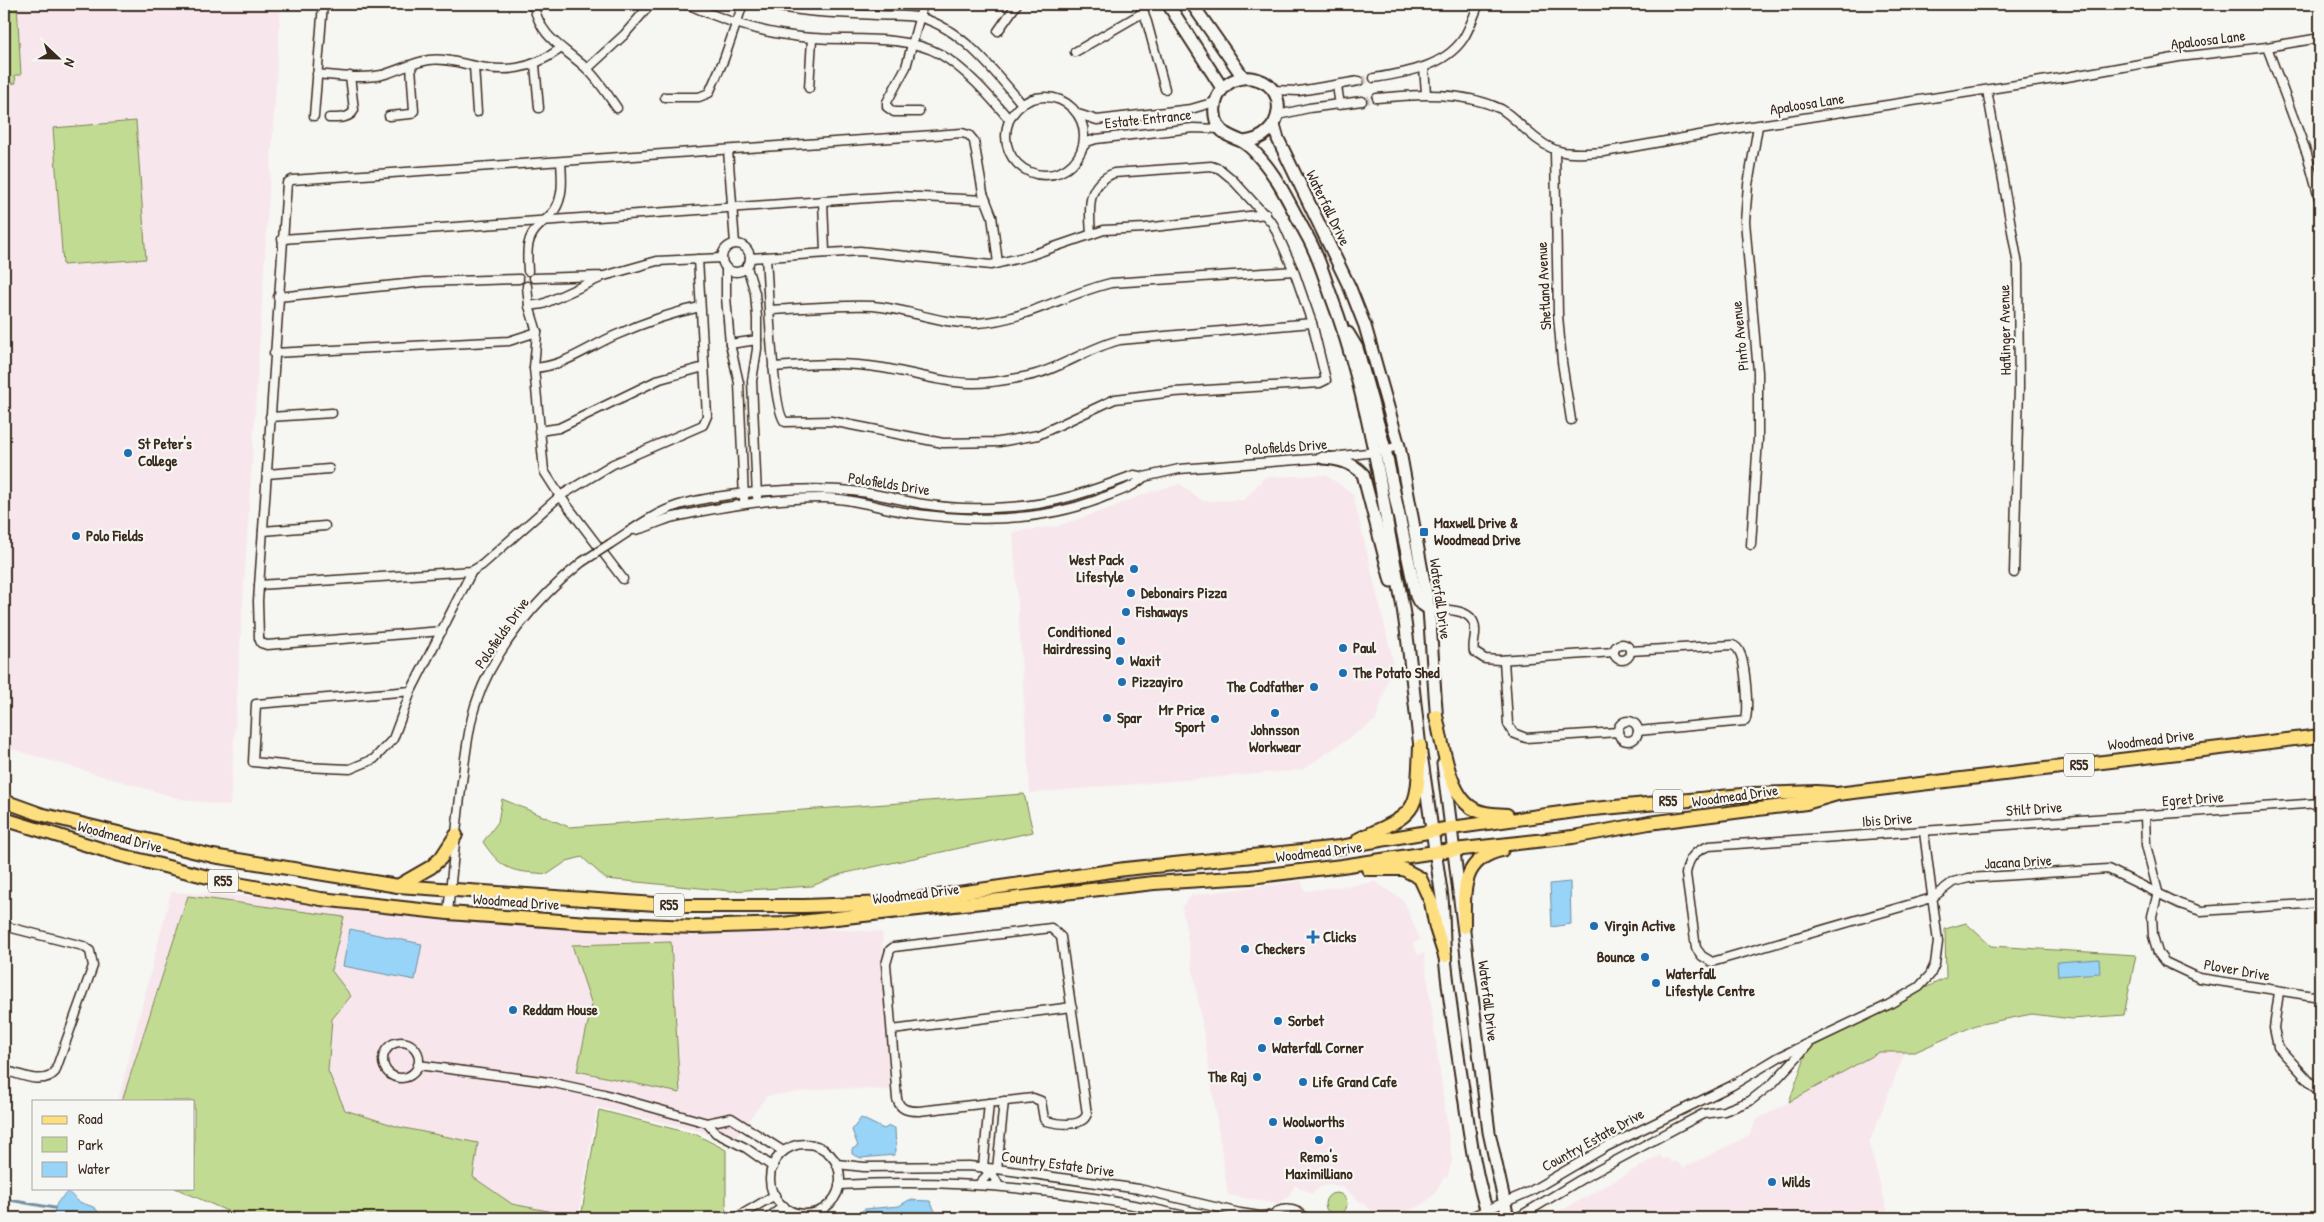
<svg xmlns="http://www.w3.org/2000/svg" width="2324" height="1222" font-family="'Patrick Hand',sans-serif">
<rect width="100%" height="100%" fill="#f6f6f2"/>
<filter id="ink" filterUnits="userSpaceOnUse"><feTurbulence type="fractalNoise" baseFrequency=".02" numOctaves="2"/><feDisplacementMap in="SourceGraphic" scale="10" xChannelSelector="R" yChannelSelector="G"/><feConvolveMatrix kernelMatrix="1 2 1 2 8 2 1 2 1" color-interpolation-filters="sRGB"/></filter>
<g filter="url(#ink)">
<g fill="#f7e7ed">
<path d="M4 4H281L230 806 181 799 4 747Z"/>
<path d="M1326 475 1353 494 1393 661 1376 720 1302 770 1030 793 1013 532 1057 526 1102 511 1150 492 1180 484 1203 501 1244 500 1265 477Z"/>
<path d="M1302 881 1303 888 1306 891 1376 882 1404 901 1420 940 1413 943 1418 955 1424 953 1452 1162 1447 1178 1444 1177 1434 1195 1422 1205 1403 1213 1389 1214 1371 1210 1342 1187 1330 1184 1320 1187 1312 1194 1295 1185 1288 1197 1278 1204 1228 1195 1204 1035 1182 907 1192 895Z"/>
<path d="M171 892 882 932 889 1090 833 1088 767 1096 730 1145 703 1132 597 1107 578 1218H243L175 1188H194V1101H118Z"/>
<path d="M1879 1052H1905L1869 1143 1889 1218H1558L1557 1213 1660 1155 1663 1159 1668 1158 1671 1162H1678L1683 1168 1750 1135 1756 1120Z"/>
</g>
<g fill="#c2db92" stroke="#7e8258">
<path d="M4 4H17L21 75H15L16 83 4 84Z"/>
<path d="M136 121 146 259 63 265 53 128Z"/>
<path d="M1024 794 1033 832 841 874 812 886 731 891 606 879 582 857 567 861 548 874C513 871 504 873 483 842L498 822 502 799 569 827Z"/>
<path d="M188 896 344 917 331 970 351 996 332 1019 328 1071 345 1110 399 1127 478 1143 473 1177 512 1204 548 1211 550 1218H243L175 1188H194V1101H122Z"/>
<path d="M1966 923 1991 946 2136 955 2124 1015 2072 1019 2032 1014 1976 1025 1915 1052H1879L1789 1102 1810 1043 1946 978 1945 929Z"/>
<path d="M671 942 680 1093 577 1071 592 1005 572 945Z"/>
<path d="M599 1110 697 1135 726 1150V1213L722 1218H581Z"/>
<circle cx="1336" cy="1204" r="11"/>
</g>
<g fill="#98d3f8" stroke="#738fa1">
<path d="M1570 882 1571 924 1552 927 1550 884Z"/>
<path d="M350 929 422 944 415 980 343 966Z"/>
<path d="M2099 959 2100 973 2058 976 2057 962Z"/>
<path d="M861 1118 884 1129 889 1126 895 1128 896 1151 894 1155 861 1158 852 1154V1149L858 1146 852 1130Z"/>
<path d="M68 1192C72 1195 75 1199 78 1201 88 1207 98 1204 100 1218H54C54 1205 58 1200 68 1192Z"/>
<path d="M909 1200 930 1201 936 1213V1218H851L865 1209 899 1206Z"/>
</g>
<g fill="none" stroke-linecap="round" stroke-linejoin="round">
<path stroke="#738fa1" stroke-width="3" d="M4 1199 54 1208"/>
<g stroke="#d1cdc8" stroke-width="8" stroke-dasharray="8 4" stroke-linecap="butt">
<path d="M1359 81 1374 78"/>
<path d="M1362 101 1377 98"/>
</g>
<defs>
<g id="street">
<path d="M533 4C542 40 561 45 586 68 598 79 607 94 617 108"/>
<path d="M687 4C726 22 768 35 812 38 851 41 904 34 940 54 967 70 989 96 1009 119"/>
<path d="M766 4C801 13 840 13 876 15 891 16 907 15 922 18 963 30 995 72 1022 104"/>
<path d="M1140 4 1147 22 1165 89"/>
<path d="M998 31 1017 4"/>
<path d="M2267 47 2307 154 2320 202"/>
<path d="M1075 52 1144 12"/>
<path d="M535 65 539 108"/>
<path d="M474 66 477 112"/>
<path d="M1424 67 1426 93"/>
<path d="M587 69 624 35 649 6"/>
<path d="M317 74C338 76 361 79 382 75 397 71 414 62 429 60 443 58 456 62 470 65 505 73 531 70 560 49"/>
<path d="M1374 78C1405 73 1444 67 1463 39 1470 28 1474 15 1479 4"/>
<path d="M1337 86 1340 105"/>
<path d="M809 88 812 39"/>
<path d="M1272 90 1299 91 1359 81"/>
<path d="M1987 90 2018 265 2019 387 2014 573"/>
<circle cx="1045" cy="136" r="39"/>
<path d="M665 97H699L709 93 724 59 743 4"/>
<path d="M1377 98C1418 94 1463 91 1501 109 1511 115 1518 123 1527 131 1556 157 1568 154 1604 152L1739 128 2067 77 2179 57 2267 47 2320 38"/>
<path d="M919 112H894L887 107V102L906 67 923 4"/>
<path d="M1078 114 1097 120 1191 109 1215 102"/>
<path d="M1278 115 1309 108 1362 101"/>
<path d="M314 116 323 4"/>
<path d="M389 116 411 114 414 111 411 66"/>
<path d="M329 118C338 118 350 119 354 110L350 76"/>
<path d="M1083 147 1087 142 1096 139 1193 128 1220 129"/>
<path d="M728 150 735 244"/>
<path d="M1555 151 1558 315 1562 362 1571 420"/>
<path d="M823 201 825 252"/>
<path d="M282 239 897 196 986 200"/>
<circle cx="736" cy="258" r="14"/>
<path d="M766 257C768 281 772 412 785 422L831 421 943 443 999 442 1038 435 1115 399 1174 392 1320 383 1326 380 1312 323 1294 271 1273 224 1232 179 1220 169 1211 166 1114 173C1086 185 1089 208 1091 234"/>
<path d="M750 258 860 251 991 265 1028 256 1104 230 1145 228 1266 214"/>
<path d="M747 267 755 293 757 318V349L752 381 757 497"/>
<path d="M726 269V297L730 344 739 383 744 499"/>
<path d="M528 271C527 253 525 238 540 225 544 221 550 216 554 211 564 197 562 178 561 162"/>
<path d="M534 278 604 276 657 261 722 258"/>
<path d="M527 286 529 306 537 332 534 368 544 471 560 496 623 579"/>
<path d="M278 297 424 282 519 279"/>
<path d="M529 306 543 304 600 278"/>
<path d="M770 310C804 309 840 304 873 306 909 309 941 325 977 323 1026 320 1065 294 1111 283L1294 271"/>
<path d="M730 344 757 340"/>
<path d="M274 353 509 341 537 332"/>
<path d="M773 367C810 364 846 362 883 368 919 374 953 387 991 382 1006 380 1022 378 1036 374 1065 366 1090 347 1120 340L1312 323"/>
<path d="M534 368C565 366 588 347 616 335 643 323 671 313 700 307"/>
<path d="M270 417 332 413"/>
<path d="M539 431 559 428 660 379 704 367"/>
<path d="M267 474 329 469"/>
<path d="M635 530C649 528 660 520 674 517 723 506 773 498 824 498 853 498 882 509 910 513 971 522 1038 522 1097 500 1113 493 1132 489 1144 477"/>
<path d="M263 531 325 526"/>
<path d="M610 544C632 530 654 513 679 505 724 492 806 486 852 491 876 493 899 500 923 504 951 509 981 509 1010 507 1053 505 1094 490 1134 475L1144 477 1179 469 1323 458 1376 452 1399 446"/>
<path d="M1751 545 1758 439V372L1745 221 1748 185 1758 126"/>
<path d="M259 585 472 571 482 565 560 496 613 464 703 425 707 416 698 259"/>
<path d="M1429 609C1444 610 1474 607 1475 629 1476 637 1472 644 1474 652L1485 659 1499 660 1614 652"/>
<path d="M442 631 267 645 261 643 259 638 258 601 287 183 292 180 962 133 969 135 974 141 983 193 992 216 998 263"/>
<circle cx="1622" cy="652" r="8"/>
<path d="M1630 651 1732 645C1736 646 1738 648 1740 653 1745 663 1750 712 1745 721L1638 731"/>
<path d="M1504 660 1508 724 1513 733 1526 738 1618 732"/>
<path d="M411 691 256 704 253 762 303 767 350 769 374 759 393 739 411 691 472 571"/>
<circle cx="1628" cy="731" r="10"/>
<path d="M2320 803 1709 846C1694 851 1688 859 1686 874L1696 948 1702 956 1712 962 1932 898 1953 882 1969 878 2108 869 2180 904 2201 911 2320 903"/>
<path d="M2145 816 2146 845 2158 892 2152 916 2153 936 2158 953 2165 962 2199 978 2320 997"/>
<path d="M448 913C452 872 456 830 461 789 465 762 467 733 475 706 493 650 536 599 582 562"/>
<path d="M4 926 83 946 90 951 93 966 55 1072C43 1086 19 1074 4 1070"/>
<path d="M1051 928 1061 937 1087 1114C1082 1128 1059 1124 1046 1121L1044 1119 1041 1101 1033 1098 919 1111C908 1111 900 1110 897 1099L886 964 890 950 894 947Z"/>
<path d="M2279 992 2274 1028 2278 1047 2320 1093"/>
<path d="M892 1030 1072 1007"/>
<circle cx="401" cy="1060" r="18"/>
<path d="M418 1065 549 1082 604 1094 707 1123 731 1118 783 1151"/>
<path d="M989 1103 983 1167 994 1177 999 1186"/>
<path d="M707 1123 716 1133 746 1148 773 1167"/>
<circle cx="805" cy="1179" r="35"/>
<path d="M837 1164 864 1167 969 1166 997 1169 1139 1189 1240 1213 1260 1216 1272 1215"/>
<path d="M979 1184 990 1172 997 1169 1004 1101"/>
<path d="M839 1185C959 1178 1078 1190 1194 1218"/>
<path d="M736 1218 775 1195"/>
<path d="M768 1218 784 1206"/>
<path d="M1270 1218C1279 1206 1296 1207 1305 1218"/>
<path d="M1468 1218 1531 1191 1606 1147 1731 1086 1779 1057 1888 1005 1919 987 1930 975 1935 964 1938 942 1924 832"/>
<path d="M1517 1218 1580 1180 1678 1127 1703 1114 1724 1111 1750 1101 1773 1083 1808 1045"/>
</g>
<g id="secondary">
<path d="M1168 4 1222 88"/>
<path d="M1192 4 1243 77"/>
<path d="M1274 125 1278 139 1350 288 1365 326 1399 446 1429 609 1437 723"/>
<path d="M1243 142C1286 139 1291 83 1251 78 1224 74 1206 104 1219 127 1224 135 1232 137 1241 141 1248 144 1255 152 1260 158 1279 179 1291 207 1305 232 1316 251 1323 272 1330 293 1356 361 1372 433 1384 504 1389 537 1396 569 1402 602 1410 650 1414 699 1420 747 1427 797 1435 847 1442 898 1444 917 1443 937 1445 957 1449 999 1456 1041 1462 1082 1469 1128 1474 1174 1489 1218"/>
<path d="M1348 333 1357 348 1385 449 1416 596 1419 602 1429 609"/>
<path d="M1323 458C1338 459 1352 462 1363 474L1391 581"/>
<path d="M1443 764 1489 1132 1508 1218"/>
</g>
<g id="primary">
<path d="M1436 716C1443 743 1448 798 1476 810 1486 815 1497 814 1507 815"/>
<path d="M4 801 40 814 213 856 398 886 684 906H804L889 903 1125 869 1340 847 1451 828 1583 810 1753 794 1816 792 1832 793"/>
<path d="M4 819 120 855 232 883 321 899 448 913 588 923 694 927 782 924 1154 883 1250 877 1342 866 1435 852 1573 837 1649 823 1806 803 1837 794 2320 736"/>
<path d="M1359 839C1420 812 1417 812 1420 746"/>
<path d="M1368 869H1403L1420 878 1431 902 1436 928 1445 956"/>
<path d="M398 886 431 867 441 858 456 835"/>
<path d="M1464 927C1464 893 1460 859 1502 850"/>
</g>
</defs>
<use href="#street" stroke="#3b2a1e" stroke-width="11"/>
<use href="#secondary" stroke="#3b2a1e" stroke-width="15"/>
<use href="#primary" stroke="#3b2a1e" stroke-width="16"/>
<use href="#street" stroke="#f6f6f2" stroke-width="8"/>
<use href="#secondary" stroke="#f6f6f2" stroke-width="11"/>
<use href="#primary" stroke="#fedf80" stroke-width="12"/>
<defs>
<path id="street-bridge" d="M582 562 610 544"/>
</defs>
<use href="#street-bridge" stroke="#3b2a1e" stroke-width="11" stroke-linecap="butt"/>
<use href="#street-bridge" stroke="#f6f6f2" stroke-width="8"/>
</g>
</g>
<g fill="#1f6fb2" stroke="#f6f6f2" stroke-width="2">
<circle cx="128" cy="453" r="5"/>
<rect x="1419" y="527" width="10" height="10" rx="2.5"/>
<circle cx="76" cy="536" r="5"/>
<circle cx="1134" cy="569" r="5"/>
<circle cx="1131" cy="593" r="5"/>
<circle cx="1126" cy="612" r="5"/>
<circle cx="1121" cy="641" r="5"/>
<circle cx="1343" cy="648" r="5"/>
<circle cx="1120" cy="661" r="5"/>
<circle cx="1343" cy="673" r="5"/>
<circle cx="1122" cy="682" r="5"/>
<circle cx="1314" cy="687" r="5"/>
<circle cx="1275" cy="713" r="5"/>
<circle cx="1107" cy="718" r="5"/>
<circle cx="1215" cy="719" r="5"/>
<circle cx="1594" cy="926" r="5"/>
<path d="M1310.5 929.5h5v5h5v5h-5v5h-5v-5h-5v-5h5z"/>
<circle cx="1245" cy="949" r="5"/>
<circle cx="1645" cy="957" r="5"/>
<circle cx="1656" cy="983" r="5"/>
<circle cx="513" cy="1010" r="5"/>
<circle cx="1278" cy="1021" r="5"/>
<circle cx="1262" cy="1048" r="5"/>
<circle cx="1257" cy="1077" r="5"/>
<circle cx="1303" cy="1082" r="5"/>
<circle cx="1273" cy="1122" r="5"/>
<circle cx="1319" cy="1140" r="5"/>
<circle cx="1772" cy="1182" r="5"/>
</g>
<g text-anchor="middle" stroke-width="4.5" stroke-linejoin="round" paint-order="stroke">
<g fill="#f6f6f2" stroke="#73675e" stroke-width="1">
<rect x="2064" y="753.5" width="30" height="23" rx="4"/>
<rect x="1653" y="789.5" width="30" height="23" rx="4"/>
<rect x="208" y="869.5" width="30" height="23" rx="4"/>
<rect x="654" y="893.5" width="30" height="23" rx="4"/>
</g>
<g font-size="14" font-weight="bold" fill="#3b2a1e">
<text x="2079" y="770">R55</text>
<text x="1668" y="806">R55</text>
<text x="223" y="886">R55</text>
<text x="669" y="910">R55</text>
</g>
<g font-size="15" fill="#3b2a1e" stroke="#f6f6f2">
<text transform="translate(2208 40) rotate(-7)" y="5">Apaloosa Lane</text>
<text transform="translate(1807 104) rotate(-9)" y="5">Apaloosa Lane</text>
<text transform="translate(1148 119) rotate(-6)" y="5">Estate Entrance</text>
<text transform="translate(1328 208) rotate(64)" y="5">Waterfall Drive</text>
<text transform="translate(1544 286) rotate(-93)" y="5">Shetland Avenue</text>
<text transform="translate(2005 330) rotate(-91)" y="5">Haflinger Avenue</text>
<text transform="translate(1740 336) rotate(-96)" y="5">Pinto Avenue</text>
<text transform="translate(1286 447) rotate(-4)" y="5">Polofields Drive</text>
<text transform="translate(889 484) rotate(9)" y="5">Polofields Drive</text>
<text transform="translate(1440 599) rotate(82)" y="5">Waterfall Drive</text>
<text transform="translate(502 633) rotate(-55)" y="5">Polofields Drive</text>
<text transform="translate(2151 740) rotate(-7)" y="5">Woodmead Drive</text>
<text transform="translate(1735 796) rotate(-8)" y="5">Woodmead Drive</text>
<text transform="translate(2193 799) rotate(-4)" y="5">Egret Drive</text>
<text transform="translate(2034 809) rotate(-4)" y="5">Stilt Drive</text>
<text transform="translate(1887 820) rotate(-4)" y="5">Ibis Drive</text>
<text transform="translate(120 837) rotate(15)" y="5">Woodmead Drive</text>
<text transform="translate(1319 852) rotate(-7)" y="5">Woodmead Drive</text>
<text transform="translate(2018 862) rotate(-3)" y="5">Jacana Drive</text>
<text transform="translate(916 894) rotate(-7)" y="5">Woodmead Drive</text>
<text transform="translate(516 902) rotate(4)" y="5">Woodmead Drive</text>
<text transform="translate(2237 970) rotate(10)" y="5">Plover Drive</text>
<text transform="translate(1488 1001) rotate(83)" y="5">Waterfall Drive</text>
<text transform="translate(1593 1140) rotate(-29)" y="5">Country Estate Drive</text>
<text transform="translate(1058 1164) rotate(8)" y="5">Country Estate Drive</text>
</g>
<g font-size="15" font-weight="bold" fill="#3b2a1e" stroke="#f6f6f2" text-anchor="start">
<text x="138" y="449">St Peter's<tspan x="138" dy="17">College</tspan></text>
<text x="1434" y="528">Maxwell Drive &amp;<tspan x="1434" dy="17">Woodmead Drive</tspan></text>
<text x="86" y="541">Polo Fields</text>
<text x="1124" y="565" text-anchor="end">West Pack<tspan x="1124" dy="17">Lifestyle</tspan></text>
<text x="1141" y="598">Debonairs Pizza</text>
<text x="1136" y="617">Fishaways</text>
<text x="1111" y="637" text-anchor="end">Conditioned<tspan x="1111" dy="17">Hairdressing</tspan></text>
<text x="1353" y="653">Paul</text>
<text x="1130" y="666">Waxit</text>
<text x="1353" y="678">The Potato Shed</text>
<text x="1132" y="687">Pizzayiro</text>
<text x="1304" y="692" text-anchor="end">The Codfather</text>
<text x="1205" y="715" text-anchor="end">Mr Price<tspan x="1205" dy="17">Sport</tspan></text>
<text x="1117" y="723">Spar</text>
<text x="1275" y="735" text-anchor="middle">Johnsson<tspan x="1275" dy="17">Workwear</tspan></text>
<text x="1604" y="931">Virgin Active</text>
<text x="1323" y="942">Clicks</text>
<text x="1255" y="954">Checkers</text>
<text x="1635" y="962" text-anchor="end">Bounce</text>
<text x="1666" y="979">Waterfall<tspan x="1666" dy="17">Lifestyle Centre</tspan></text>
<text x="523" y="1015">Reddam House</text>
<text x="1288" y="1026">Sorbet</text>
<text x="1272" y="1053">Waterfall Corner</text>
<text x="1247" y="1082" text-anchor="end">The Raj</text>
<text x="1313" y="1087">Life Grand Cafe</text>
<text x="1283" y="1127">Woolworths</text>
<text x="1319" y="1162" text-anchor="middle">Remo's<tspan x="1319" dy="17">Maximilliano</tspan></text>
<text x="1782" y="1187">Wilds</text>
</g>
</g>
<rect width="2324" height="1222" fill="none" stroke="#f6f6f2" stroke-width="20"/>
<rect x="10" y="10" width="2304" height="1202" fill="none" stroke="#3b2a1e" stroke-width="2" filter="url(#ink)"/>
<rect x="32" y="1100" width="162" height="90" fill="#f6f6f2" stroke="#aba49d"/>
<rect x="42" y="1116" width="25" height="8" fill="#fedf80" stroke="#aba49d"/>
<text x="78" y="1124" font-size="15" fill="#3b2a1e">Road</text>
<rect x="42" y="1137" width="25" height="15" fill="#c2db92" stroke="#aba49d"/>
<text x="78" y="1150" font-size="15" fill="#3b2a1e">Park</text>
<rect x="42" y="1162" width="25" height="15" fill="#98d3f8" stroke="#aba49d"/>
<text x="78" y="1174" font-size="15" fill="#3b2a1e">Water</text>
<g transform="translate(58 58) rotate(112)" stroke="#f6f6f2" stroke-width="4" paint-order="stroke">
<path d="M0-4L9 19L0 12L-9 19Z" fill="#3b2a1e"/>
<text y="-8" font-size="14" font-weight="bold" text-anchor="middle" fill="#3b2a1e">N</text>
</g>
</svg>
